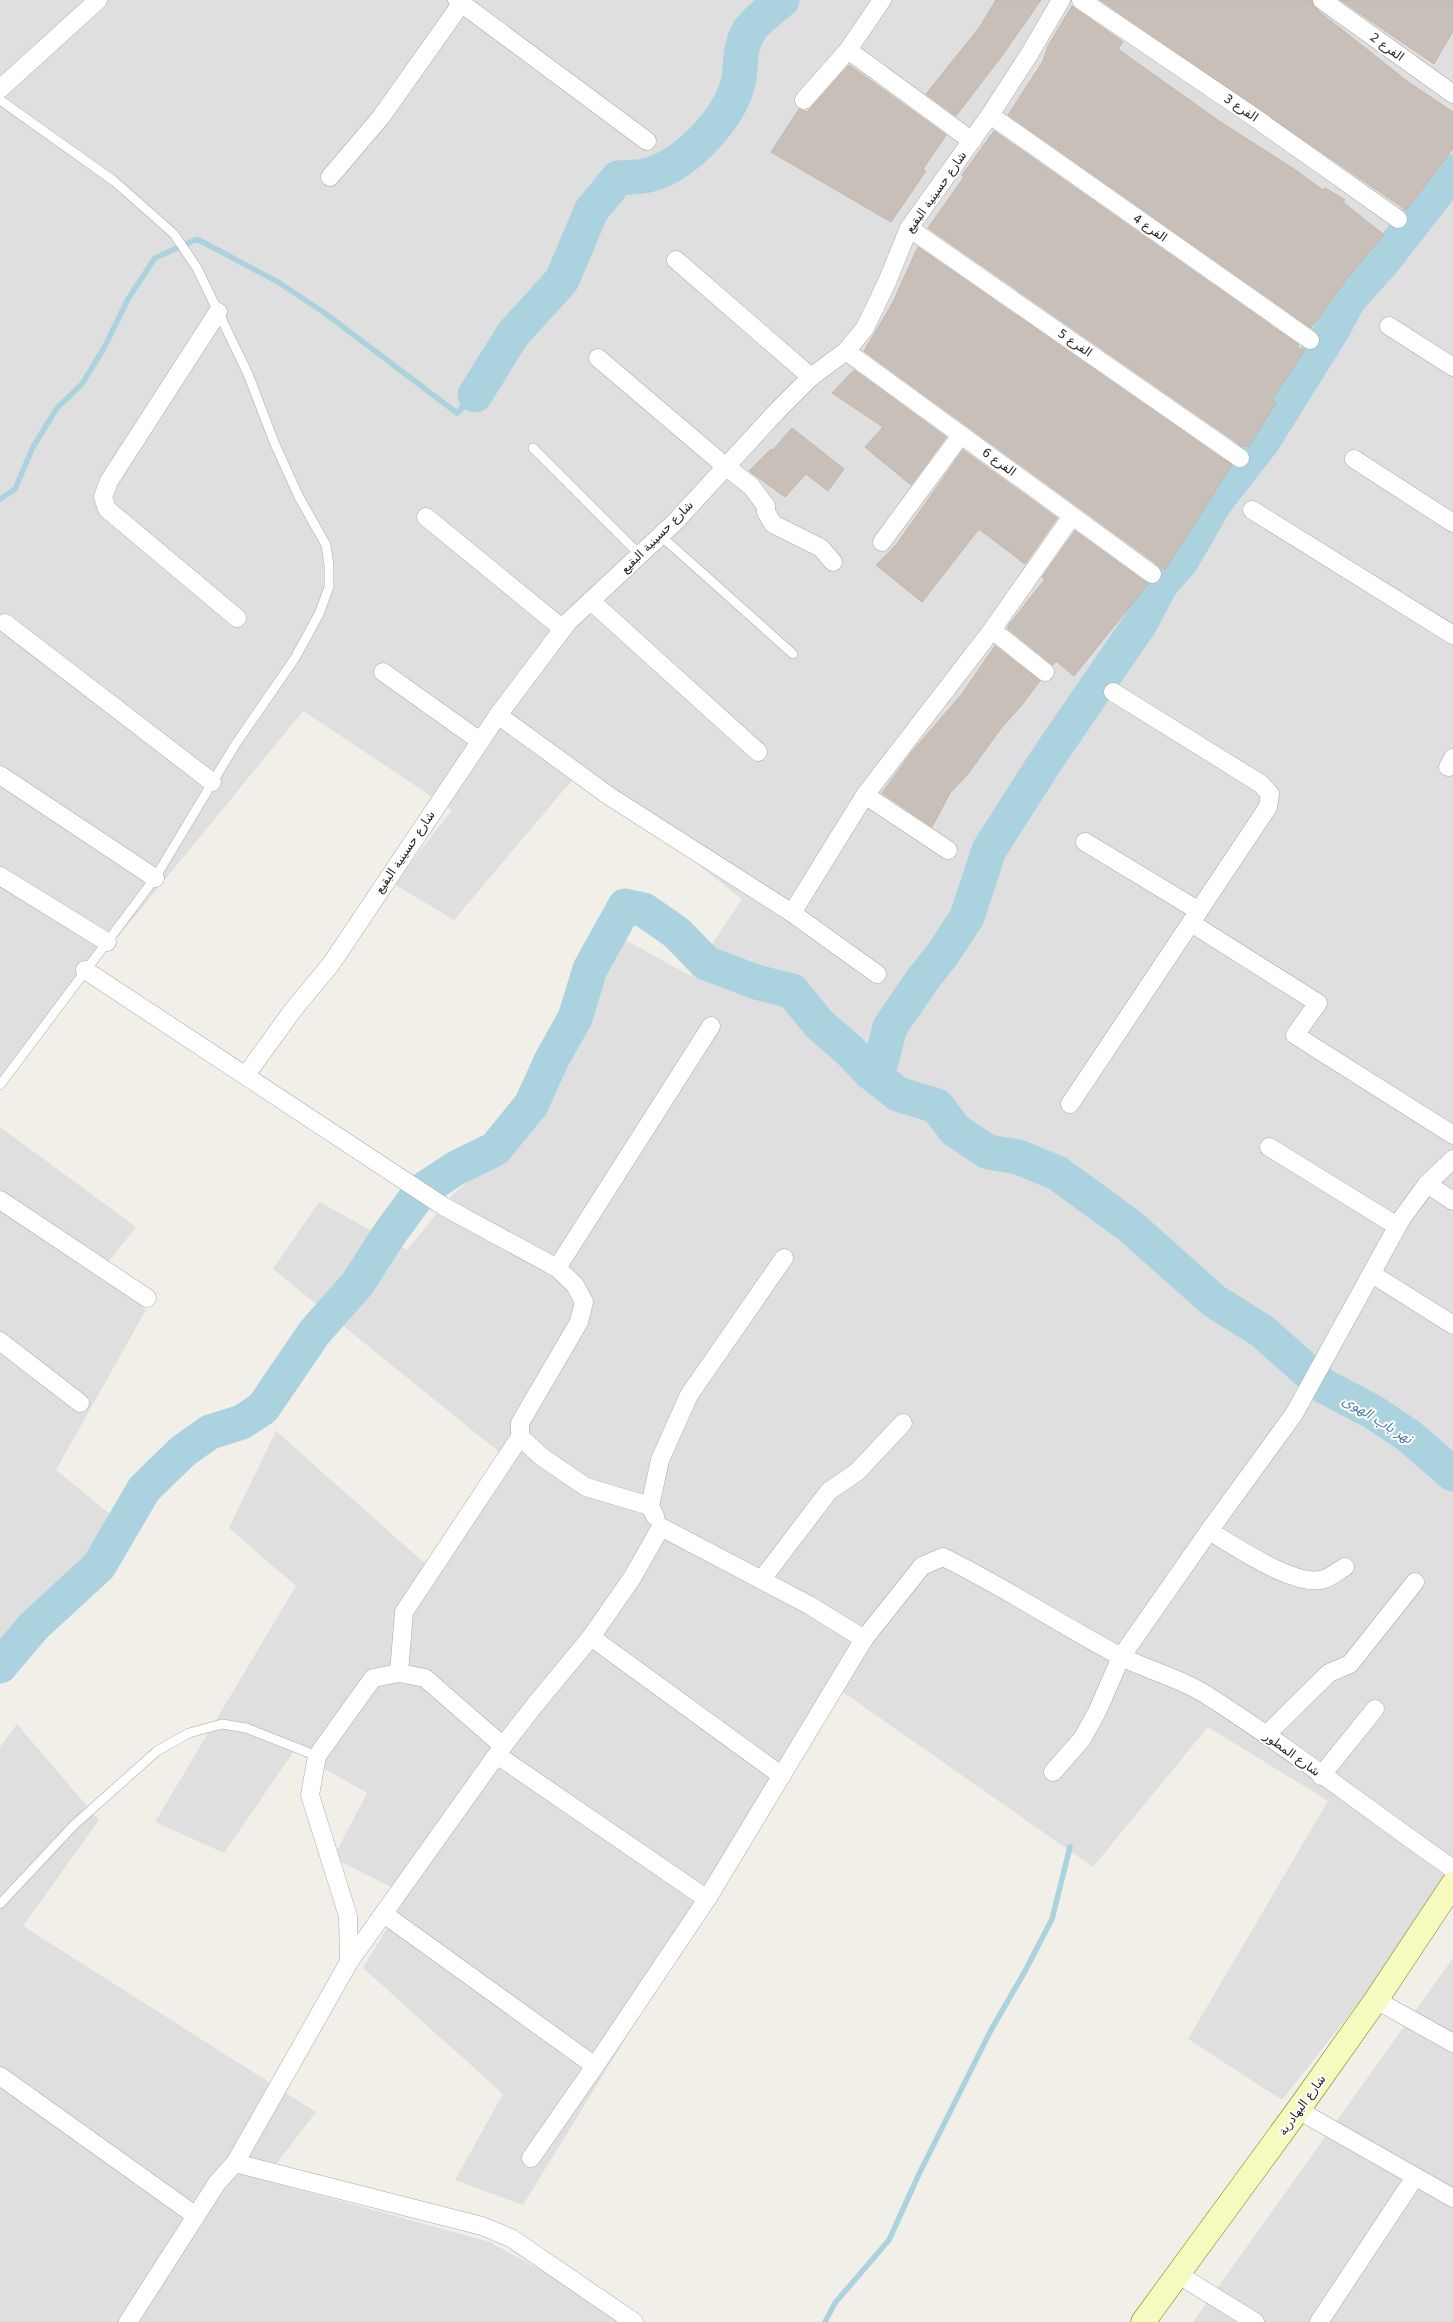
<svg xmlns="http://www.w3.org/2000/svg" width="1453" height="2322" font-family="'DejaVu Sans','Noto Sans Arabic',sans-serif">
<rect width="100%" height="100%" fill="#f2efe9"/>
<g fill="#e0dfdf">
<path d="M0 0H1453V1883L1282 2100 1188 2039 1328 1801 1208 1727 1093 1867 840 1690 523 2205 455 2180 503 2094 363 1968 407 1895 333 1858 367 1793 294 1751 224 1853 155 1822 296 1586 229 1528 276 1431 429 1567 499 1452 273 1269 319 1202 407 1250 453 1194 527 1134 620 937 691 976 742 899 579 772 454 920 394 884 452 810 303 711 0 1081Z"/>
<path d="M0 1127 136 1227 102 1270 146 1310 56 1470 116 1519 70 1578 0 1645Z"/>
<path d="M17 1724 99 1820 23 1926 316 2112 264 2180 490 2242 634 2322H0V1747Z"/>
<path d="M1453 1958V2322H1193Z"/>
</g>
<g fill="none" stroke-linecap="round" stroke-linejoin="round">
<g stroke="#aad3df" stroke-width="5.5">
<path d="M0 499 15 489 33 447 57 408 82 384 104 348 128 299 155 258 197 239 278 282 326 314 457 413 475 395"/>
<path d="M825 2322 835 2303 889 2240 919 2174 991 2030 1024 1973 1052 1919 1070 1847"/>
</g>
<g stroke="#aad3df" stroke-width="35">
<path d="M475 395 513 334 562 280 591 211 618 178C629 177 640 178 652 174 687 163 729 119 738 83 742 64 738 50 749 31 755 21 773 8 782 0"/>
<path d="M870 1072 898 1094 937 1106 955 1130 988 1152 1018 1157 1057 1173 1130 1226 1214 1301 1262 1331 1324 1386 1373 1412 1409 1436 1453 1474"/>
<path d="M0 1666 33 1627 99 1566 144 1489 183 1451 210 1432 242 1422 263 1408 314 1333 358 1283 390 1233 421 1191 456 1168 495 1149 531 1105 552 1059 575 1018 590 969 625 906 644 910 677 933 706 963 756 982 792 991 819 1024 849 1050 870 1072 881 1062 890 1027 923 979 942 955 967 917 989 850 1045 762 1141 622 1161 584 1182 560 1214 504 1263 441 1334 327 1349 299 1384 260 1453 172"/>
</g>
</g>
<g fill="#c7bfb8" stroke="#c4b6ab">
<path d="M996 0H1041L1004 53 956 116 926 94 979 28Z"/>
<path d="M1100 0H1312L1313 5 1321 13 1407 81 1453 112V149L1406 210Z"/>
<path d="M1340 0H1453V31L1434 64Z"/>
<path d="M1072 6 1123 42 1118 49 1219 121 1294 169 1323 190 1325 188 1345 200 1343 202 1384 235 1348 277 1311 328 1008 115 1043 61 1048 46Z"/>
<path d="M849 65 946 135 923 169 926 171 891 222 771 152 799 109 807 112Z"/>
<path d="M994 131 1299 345 1297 347 1304 351 1272 399 1276 403 1248 447 1245 445 1243 447 928 228 964 177 962 175Z"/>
<path d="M918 247 1232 465 1165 570 864 351 892 304Z"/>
<path d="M854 370 946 437 911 485 865 447 883 427 832 393Z"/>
<path d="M792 428 844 469 828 491 806 474 785 497 749 471 771 449 773 450Z"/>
<path d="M963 450 1057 518 1025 564 979 529 922 602 876 565 896 545Z"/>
<path d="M1075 531 1148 584 1074 676 1056 661 1053 665 1008 629V626L1045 579 1042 577Z"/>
<path d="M995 646 1040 681 1021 706 1002 727 968 774 950 793 932 827 882 793 911 753 961 695Z"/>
</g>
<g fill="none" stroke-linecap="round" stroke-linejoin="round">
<defs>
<g id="service">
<path d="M0 100 114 181 174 234 197 268 248 374 274 442 299 497 326 545 329 566V587L319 614 295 658 235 745 155 878 0 1085"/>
<path d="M533 448 639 554"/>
<path d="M661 536 793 654"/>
<path d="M0 1904 74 1825 157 1751 189 1733 222 1724 246 1728 317 1756"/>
</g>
<g id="minor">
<path d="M457 0 647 141"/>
<path d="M1081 0 1251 115 1398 219"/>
<path d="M1322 0 1453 94"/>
<path d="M848 50 972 141"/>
<path d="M0 89 98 0"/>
<path d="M804 100 848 50 882 0"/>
<path d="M990 115 1310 340"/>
<path d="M330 177 381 117 461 4"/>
<path d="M909 228 1240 458"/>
<path d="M676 260 811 377"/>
<path d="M218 312 109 481 103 497 107 509 237 618"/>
<path d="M1389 326 1453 367"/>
<path d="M846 351 1152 574"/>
<path d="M598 358 725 466 751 486 766 506V512L773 524 821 548 833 562"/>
<path d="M1354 459 1453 523"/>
<path d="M1252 510 1453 635"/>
<path d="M426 517 563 629"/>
<path d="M882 542 961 435"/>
<path d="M591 601 758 752"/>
<path d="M5 623 212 782"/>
<path d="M992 630 1045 672"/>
<path d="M383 672 480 741"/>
<path d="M498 715 609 796 792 913"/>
<path d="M1448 767 1453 758"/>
<path d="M0 775 155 878"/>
<path d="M865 795 948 850"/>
<path d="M1085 842 1199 911"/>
<path d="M0 876 107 942"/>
<path d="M1191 923 1318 1003 1295 1035 1453 1135"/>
<path d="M85 970 443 1206 557 1268 575 1285 584 1302 579 1322 520 1423V1437L542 1457 586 1487 650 1506"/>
<path d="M877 974 792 913 865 795 992 630 1072 516"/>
<path d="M246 1075 293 1010 331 964 498 715 568 622 675 522 778 410 811 377 846 351 865 328 887 282 909 228 990 115 1030 53 1061 0"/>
<path d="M1070 1104 1268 807 1270 794 1261 784 1113 692"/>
<path d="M1269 1147 1397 1226"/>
<path d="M1427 1184 1453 1201"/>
<path d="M0 1200 147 1298"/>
<path d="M557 1268 711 1026"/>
<path d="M1372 1274 1453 1325"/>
<path d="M0 1341 80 1403"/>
<path d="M655 1516 650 1506 660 1460 689 1395 784 1258"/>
<path d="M1209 1531C1234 1545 1296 1589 1324 1579 1331 1577 1338 1571 1345 1567"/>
<path d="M762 1579 829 1491 857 1472 903 1423"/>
<path d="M591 1637 782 1776"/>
<path d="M399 1673 404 1612 520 1437"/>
<path d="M1266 1735 1329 1673 1350 1664 1415 1582"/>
<path d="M497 1755 707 1899"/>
<path d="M1053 1772 1082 1739 1097 1712 1121 1657 1209 1531 1294 1414 1402 1218 1427 1184 1453 1159"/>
<path d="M1321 1776 1375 1709"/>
<path d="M384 1914 595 2066"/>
<path d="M349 1962 503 1746 534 1706 591 1637 632 1578 661 1527 809 1605 864 1639 922 1566 943 1557C1003 1586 1059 1624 1118 1655 1146 1670 1178 1677 1205 1694 1290 1748 1370 1811 1453 1869"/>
<path d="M1376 2000 1453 2043"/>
<path d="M0 2076 196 2216"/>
<path d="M1298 2110 1453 2198"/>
<path d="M531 2158 595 2066 707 1899 864 1639"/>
<path d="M235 2163 482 2226 511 2238 634 2322"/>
<path d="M1179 2275 1255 2322"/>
<path d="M128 2322 217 2183 235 2163 349 1962 348 1916 310 1795 317 1756 373 1678 399 1673 425 1678 503 1746"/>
<path d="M1319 2322 1415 2177"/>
</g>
<path id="secondary" d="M1143 2322 1298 2110 1376 2000 1453 1884"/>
</defs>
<use href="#service" stroke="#a9a9a9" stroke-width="10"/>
<use href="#minor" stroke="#a9a9a9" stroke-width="19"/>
<use href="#secondary" stroke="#707d05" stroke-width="25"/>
<use href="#service" stroke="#fff" stroke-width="9"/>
<use href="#minor" stroke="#fff" stroke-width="18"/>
<use href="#secondary" stroke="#f7fabf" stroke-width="24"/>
</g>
<g text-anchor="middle" stroke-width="4" stroke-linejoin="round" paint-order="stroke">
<g font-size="12" fill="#222" stroke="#fff">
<text transform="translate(1387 47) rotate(36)" y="4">الفرع 2</text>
<text transform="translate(1241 108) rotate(34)" y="4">الفرع 3</text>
<text transform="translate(936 192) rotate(-55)" y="4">شارع حسينية البقيع</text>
<text transform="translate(1150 228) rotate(35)" y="4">الفرع 4</text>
<text transform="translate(1075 343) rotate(35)" y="4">الفرع 5</text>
<text transform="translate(999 462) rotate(36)" y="4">الفرع 6</text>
<text transform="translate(657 537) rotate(-45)" y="4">شارع حسينية البقيع</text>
<text transform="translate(405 852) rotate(-56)" y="4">شارع حسينية البقيع</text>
<text transform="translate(1292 1754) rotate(36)" y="4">شارع المطور</text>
<text transform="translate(1302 2105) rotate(-54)" y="4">شارع البهادرية</text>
</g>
<g font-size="14" font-style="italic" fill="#4a7aab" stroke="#fff">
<text transform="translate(1378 1419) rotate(32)" y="5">نهر باب الهوى</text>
</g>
</g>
</svg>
